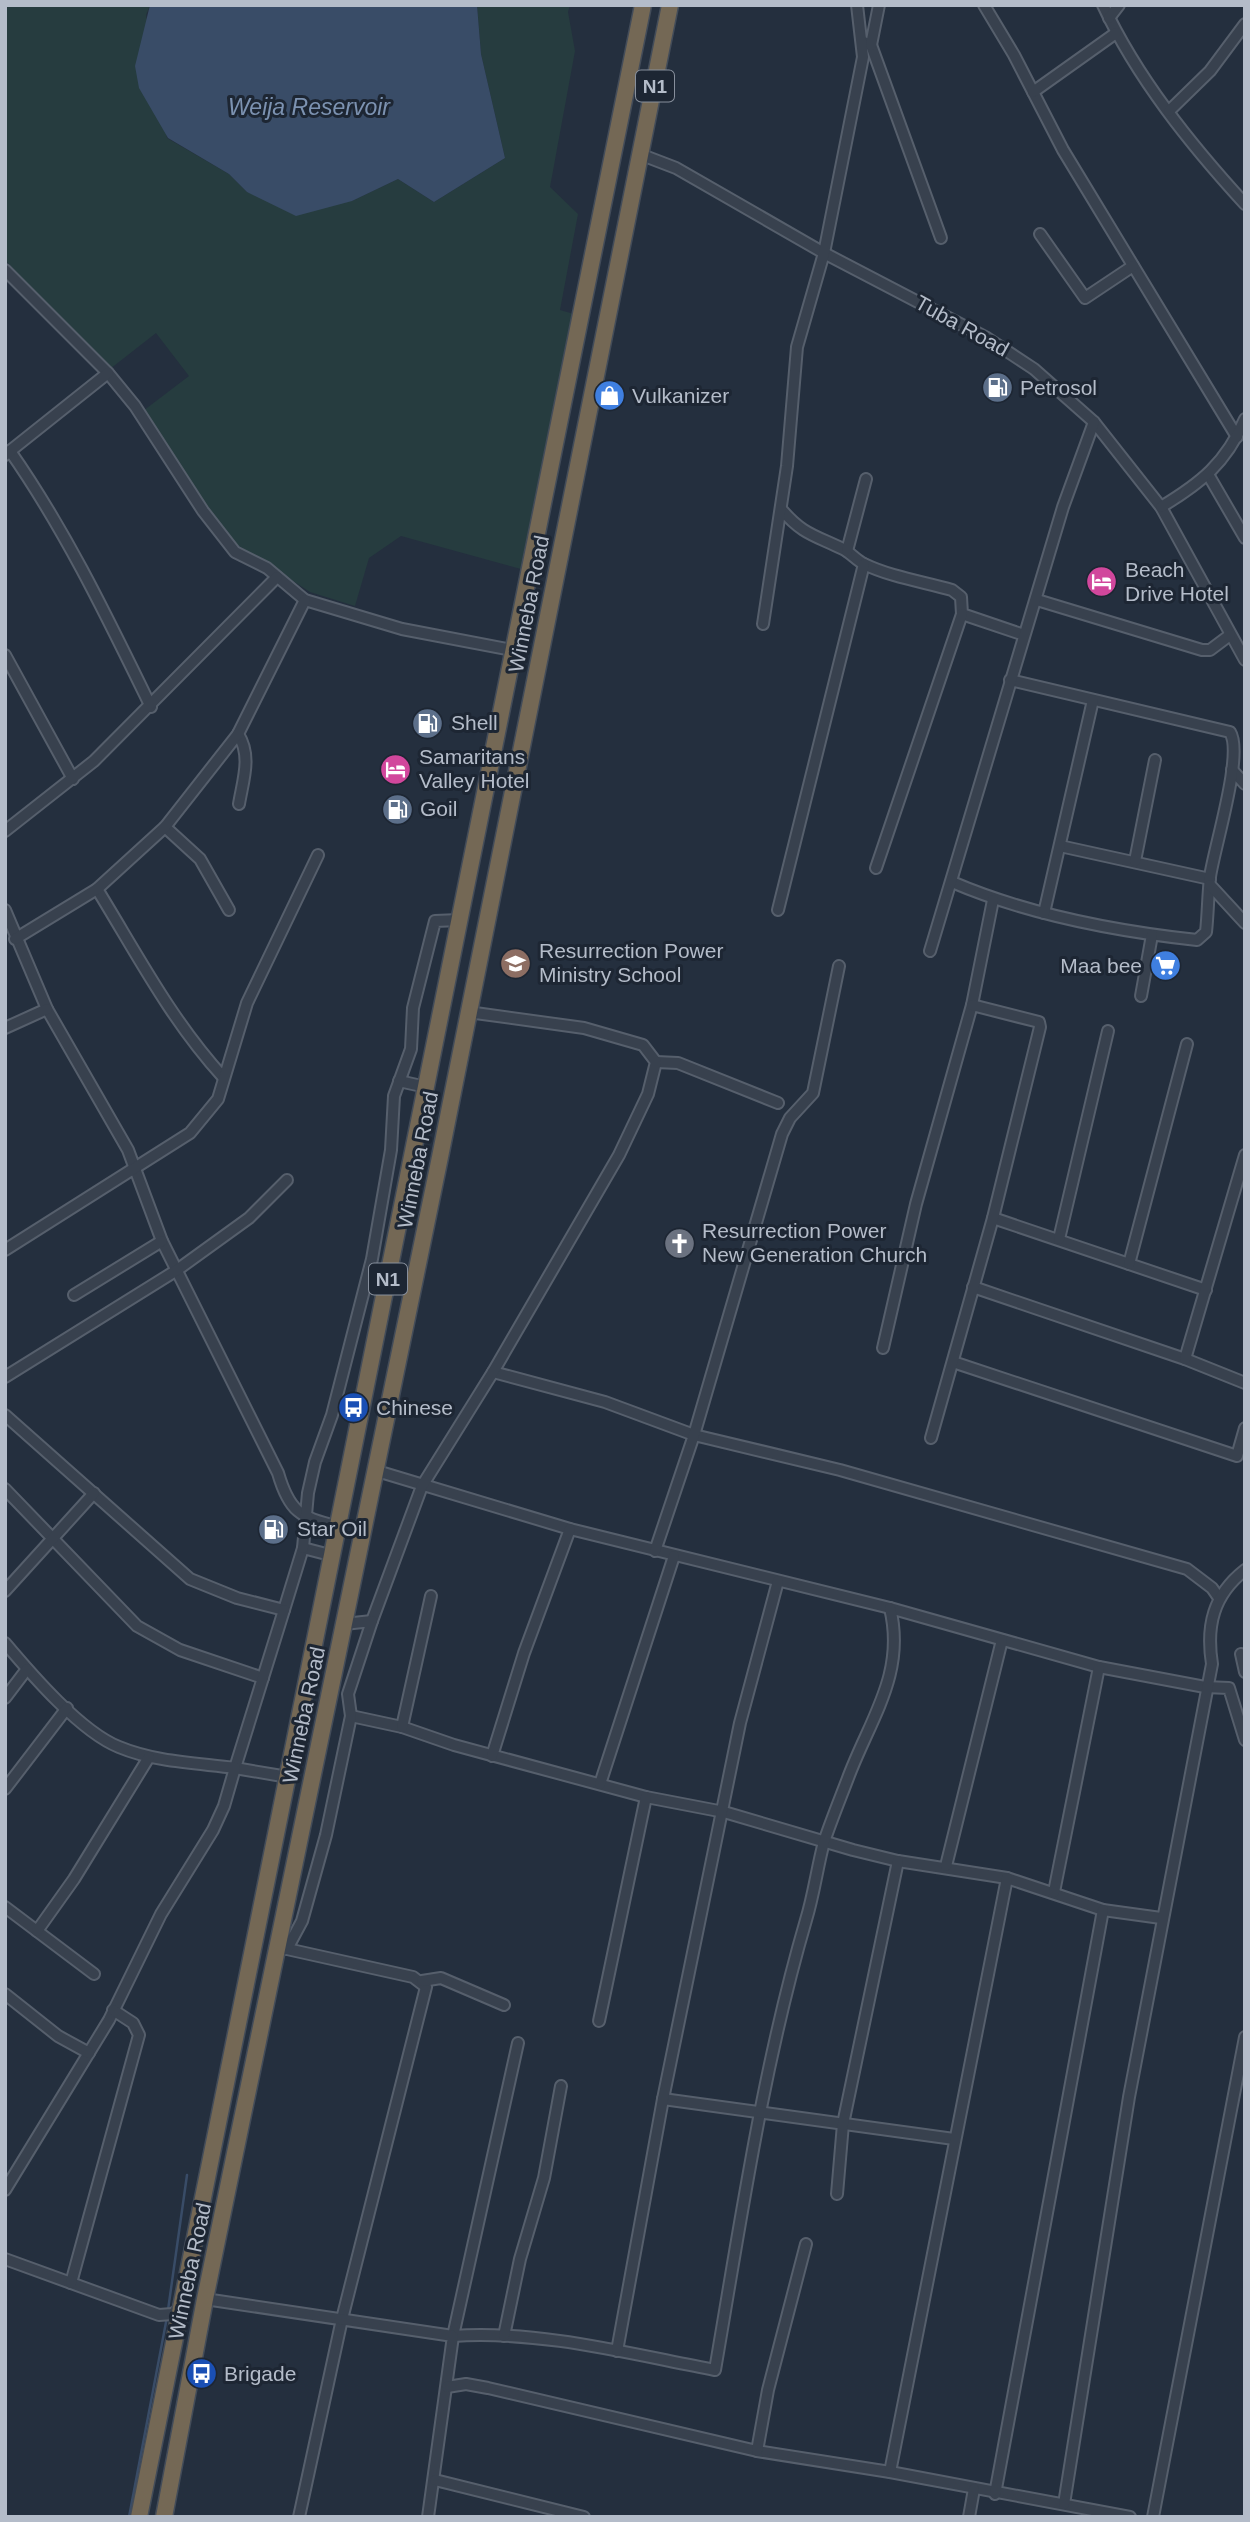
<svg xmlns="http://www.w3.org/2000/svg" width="1250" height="2522" font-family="Helvetica,sans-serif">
<rect width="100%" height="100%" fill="#242f3e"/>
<path fill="#263c3f" d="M5 5H150L146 15 167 138 229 174 247 192 352 201 398 179 434 202 505 158 481 54 477 5H570L568 12 575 51 550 187 578 214 560 310 574 314 521 569 401 536 369 558 355 606 310 592 236 544 198 495 143 411 189 376 156 333 110 369 5 260Z"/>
<path fill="#394c67" d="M150 5H477L481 54 505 158 434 202 398 179 352 201 296 216 247 192 229 174 168 138 139 88 135 66Z"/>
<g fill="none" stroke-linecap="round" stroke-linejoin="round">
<g stroke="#394c67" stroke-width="2.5">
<path d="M168 2310 187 2175"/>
<path d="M129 2517 167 2317"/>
</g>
<defs>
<g id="minor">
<path d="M984 5 1014 55 1063 150 1237 437"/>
<path d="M1103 5C1137 78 1191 145 1245 204"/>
<path d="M1109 18 1119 5"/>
<path d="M864 42 871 45 941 238"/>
<path d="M871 45 879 5"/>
<path d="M1033 92 1116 33"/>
<path d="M1169 111 1210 71 1245 24"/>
<path d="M642 155 676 168 824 253 987 338 1034 369 1094 422 1161 507 1245 660"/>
<path d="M1040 234 1085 298 1133 266"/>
<path d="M5 270 108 373 135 406 203 511 235 552 267 568 305 600 402 629 512 650"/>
<path d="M10 451C66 531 108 619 151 707"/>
<path d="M5 455 108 373"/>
<path d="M1209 476 1245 538"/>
<path d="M1161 507C1201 483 1226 463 1245 419"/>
<path d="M781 509C802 534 814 535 843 549 851 553 856 560 864 564 891 577 924 582 952 590L961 597 962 614 1024 635"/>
<path d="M847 551 866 479"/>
<path d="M1037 600 1202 650H1210L1230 635"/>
<path d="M763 624 787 466 797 347 824 253 863 57 857 5"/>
<path d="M5 655 73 779"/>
<path d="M238 734C252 756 243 780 239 804"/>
<path d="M1232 770 1245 784"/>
<path d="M165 827 200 859 229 910"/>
<path d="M5 831 94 761 277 577"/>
<path d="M1060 846 1210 879"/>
<path d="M1135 861 1155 760"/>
<path d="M876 868 962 614"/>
<path d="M952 882C1029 915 1114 931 1197 940L1206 932C1208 914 1208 895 1210 877 1214 848 1244 754 1230 732L1010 680"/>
<path d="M1210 885 1245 923"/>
<path d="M97 889C137 954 171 1020 223 1077"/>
<path d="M5 910 47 1009 128 1150 162 1241 278 1473C289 1511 300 1518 337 1526"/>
<path d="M778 910 864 564"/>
<path d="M1044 913 1093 700"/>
<path d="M15 939 97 889 165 827 238 734 305 600"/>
<path d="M930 951 1063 507 1094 422"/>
<path d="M1141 996 1152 935"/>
<path d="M5 1028 47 1009"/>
<path d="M656 1062 678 1063 778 1103"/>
<path d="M399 1081 426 1087"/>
<path d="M993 1218 1206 1290"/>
<path d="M1059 1239 1108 1031"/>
<path d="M5 1250 190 1133 218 1099 247 1003 318 855"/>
<path d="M1129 1264 1187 1044"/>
<path d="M973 1287 1185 1359 1245 1383"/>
<path d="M74 1295 162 1241"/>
<path d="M883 1348 916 1204 972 1005 993 900"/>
<path d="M1185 1359 1245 1155"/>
<path d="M953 1362 1237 1456 1245 1428"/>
<path d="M493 1372 605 1402 694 1435 840 1470 1187 1569 1212 1588 1219 1598"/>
<path d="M5 1377 177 1270 249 1218 287 1180"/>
<path d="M5 1415 190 1579 237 1598 284 1610 303 1548 330 1555"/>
<path d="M931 1438 993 1218 1040 1027 1039 1022 972 1005"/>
<path d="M377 1471 570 1529 890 1608 1099 1667 1205 1687 1229 1688 1245 1740"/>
<path d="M5 1489 137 1626 180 1650 263 1678"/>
<path d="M303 1548 308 1493 315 1462 332 1415 372 1259 391 1150 394 1096 411 1049 413 1008 435 921 459 920"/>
<path d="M655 1551 694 1435 782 1134 790 1118 813 1093 839 966"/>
<path d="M5 1591 94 1493"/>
<path d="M284 1610 235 1768 288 1777"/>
<path d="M372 1621 422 1486 493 1372 619 1155 648 1094 656 1062 643 1045 584 1028 468 1012"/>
<path d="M5 1643C32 1675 81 1732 119 1747 155 1762 196 1763 235 1768L224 1806 213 1830 161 1914 109 2020 5 2190"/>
<path d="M1241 1654 1245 1672"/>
<path d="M5 1698 27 1669"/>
<path d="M351 1716 402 1727 454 1745 646 1797 724 1812 853 1850 898 1861 1007 1878 1103 1910 1161 1918"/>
<path d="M402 1727 431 1596"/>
<path d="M492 1756 524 1653 570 1529"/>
<path d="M600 1784 674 1556"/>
<path d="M5 1789 67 1708"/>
<path d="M946 1866 1002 1640"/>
<path d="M1054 1892 1099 1667"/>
<path d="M5 1907 94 1974"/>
<path d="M37 1931 74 1879 149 1757"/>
<path d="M278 1947 413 1977 426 1987 342 2319 299 2517"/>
<path d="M287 1949 302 1921 326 1835 351 1716 348 1694 372 1621 344 1624"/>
<path d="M422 1981 441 1978 504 2005"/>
<path d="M5 1994 58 2036 89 2053"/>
<path d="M599 2021 646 1797"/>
<path d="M518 2043 453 2336C540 2330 630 2354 715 2370 741 2219 763 2067 806 1920 814 1894 817 1868 824 1842 831 1821 840 1799 848 1778 870 1719 906 1674 890 1608"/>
<path d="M663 2099 954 2139"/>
<path d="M837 2194 843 2124 898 1861"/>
<path d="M5 2259 159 2315 172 2314 183 2308"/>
<path d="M71 2283 139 2035 133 2023 113 2010"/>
<path d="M205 2299 453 2336 428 2517"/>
<path d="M504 2336 520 2259 544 2178 561 2086"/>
<path d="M617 2351 663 2099 740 1723 778 1581"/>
<path d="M447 2387 466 2384 488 2388 757 2451 890 2472 1130 2517"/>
<path d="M757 2451 768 2390 806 2244"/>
<path d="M890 2472 1007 1878"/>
<path d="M435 2480 584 2517"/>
<path d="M995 2494 1103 1910"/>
<path d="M1064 2504 1129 2097 1212 1664C1206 1626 1213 1595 1245 1570"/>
<path d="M969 2517 974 2489"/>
<path d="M1153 2517 1245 2037"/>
</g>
<g id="highway">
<path d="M139 2517 643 5"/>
<path d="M164 2517 205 2299 440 1157 670 5"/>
</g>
</defs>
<use href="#minor" stroke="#565f6c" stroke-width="14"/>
<use href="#highway" stroke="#434c59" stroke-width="19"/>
<use href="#minor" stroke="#38414e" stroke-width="10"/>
<use href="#highway" stroke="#746855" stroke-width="16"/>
</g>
<defs>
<symbol id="fuel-disc" viewBox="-11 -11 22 22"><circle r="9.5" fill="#5c6f8a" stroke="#1d2633"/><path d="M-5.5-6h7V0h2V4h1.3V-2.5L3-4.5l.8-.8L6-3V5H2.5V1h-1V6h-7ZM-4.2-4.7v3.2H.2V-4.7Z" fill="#fff"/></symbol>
<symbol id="shop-disc" viewBox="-11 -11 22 22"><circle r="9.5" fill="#3f7fe0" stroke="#1d2633"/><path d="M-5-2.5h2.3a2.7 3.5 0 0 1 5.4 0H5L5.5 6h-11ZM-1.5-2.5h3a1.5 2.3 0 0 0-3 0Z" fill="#fff"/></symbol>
<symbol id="hotel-disc" viewBox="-11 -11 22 22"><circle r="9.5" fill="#d1479c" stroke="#1d2633"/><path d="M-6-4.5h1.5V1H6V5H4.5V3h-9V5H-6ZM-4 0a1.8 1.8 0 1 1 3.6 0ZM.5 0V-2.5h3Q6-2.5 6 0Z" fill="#fff"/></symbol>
<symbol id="school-disc" viewBox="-11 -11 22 22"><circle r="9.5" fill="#8d6e63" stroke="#1d2633"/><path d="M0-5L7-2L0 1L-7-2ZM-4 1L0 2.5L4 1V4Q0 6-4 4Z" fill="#fff"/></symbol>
<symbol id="supermarket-disc" viewBox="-11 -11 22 22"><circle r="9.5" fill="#3f7fe0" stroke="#1d2633"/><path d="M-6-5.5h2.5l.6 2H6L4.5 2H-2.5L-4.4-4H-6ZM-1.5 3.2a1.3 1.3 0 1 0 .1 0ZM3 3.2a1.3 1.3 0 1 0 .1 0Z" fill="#fff"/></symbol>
<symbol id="church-disc" viewBox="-11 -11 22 22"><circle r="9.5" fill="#6b7280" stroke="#1d2633"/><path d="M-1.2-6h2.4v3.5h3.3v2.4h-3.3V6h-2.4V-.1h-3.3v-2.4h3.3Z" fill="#fff"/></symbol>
<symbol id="bus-disc" viewBox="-11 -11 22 22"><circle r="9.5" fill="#1a4fb4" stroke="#1d2633"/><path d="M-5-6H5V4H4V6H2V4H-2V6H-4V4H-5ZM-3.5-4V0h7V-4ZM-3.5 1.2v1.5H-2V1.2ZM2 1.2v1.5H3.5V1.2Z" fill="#fff"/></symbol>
</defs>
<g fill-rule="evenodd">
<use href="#fuel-disc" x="980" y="370" width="35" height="35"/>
<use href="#shop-disc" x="592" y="378" width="35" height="35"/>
<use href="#hotel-disc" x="1084" y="564" width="35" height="35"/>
<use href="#fuel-disc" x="410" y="706" width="35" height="35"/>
<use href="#hotel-disc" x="378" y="752" width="35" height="35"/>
<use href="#fuel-disc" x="380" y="792" width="35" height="35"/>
<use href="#school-disc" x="498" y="946" width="35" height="35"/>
<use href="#supermarket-disc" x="1148" y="948" width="35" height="35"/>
<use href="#church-disc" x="662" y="1226" width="35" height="35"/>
<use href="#bus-disc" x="336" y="1390" width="35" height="35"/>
<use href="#fuel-disc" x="256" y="1512" width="35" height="35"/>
<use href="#bus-disc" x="184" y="2356" width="35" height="35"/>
</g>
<g text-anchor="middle" stroke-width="6" stroke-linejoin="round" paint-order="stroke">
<g fill="#1d2633" stroke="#878f9c" stroke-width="2">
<rect x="636" y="70.5" width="38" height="31" rx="5"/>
<rect x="369" y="1263.5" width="38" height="31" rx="5"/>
</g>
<g font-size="19" font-weight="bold" fill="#b4bcc9">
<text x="655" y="93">N1</text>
<text x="388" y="1286">N1</text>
</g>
<g font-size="21" fill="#b4bcc9" stroke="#1d2633">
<text transform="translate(962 326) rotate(29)" y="7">Tuba Road</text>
<text transform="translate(529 604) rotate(-79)" y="7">Winneba Road</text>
<text transform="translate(418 1160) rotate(-79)" y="7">Winneba Road</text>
<text transform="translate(304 1715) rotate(-78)" y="7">Winneba Road</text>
<text transform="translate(190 2271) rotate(-78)" y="7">Winneba Road</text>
</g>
<g font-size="21" fill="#b4bcc9" stroke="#1d2633" text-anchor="start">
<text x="1020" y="395">Petrosol</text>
<text x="632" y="403">Vulkanizer</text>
<text x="1125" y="577">Beach<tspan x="1125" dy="24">Drive Hotel</tspan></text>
<text x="451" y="730">Shell</text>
<text x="419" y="764">Samaritans<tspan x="419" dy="24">Valley Hotel</tspan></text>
<text x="420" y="816">Goil</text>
<text x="539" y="958">Resurrection Power<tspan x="539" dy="24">Ministry School</tspan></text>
<text x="1142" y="973" text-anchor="end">Maa bee</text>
<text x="702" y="1238">Resurrection Power<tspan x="702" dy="24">New Generation Church</tspan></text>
<text x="376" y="1415">Chinese</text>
<text x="297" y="1536">Star Oil</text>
<text x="224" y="2381">Brigade</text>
</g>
<g font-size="23" font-style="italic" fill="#7c92b1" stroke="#1d2633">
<text x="309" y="115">Weija Reservoir</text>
</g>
</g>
<rect width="1250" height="2522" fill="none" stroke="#b4bcc9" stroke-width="14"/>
</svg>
